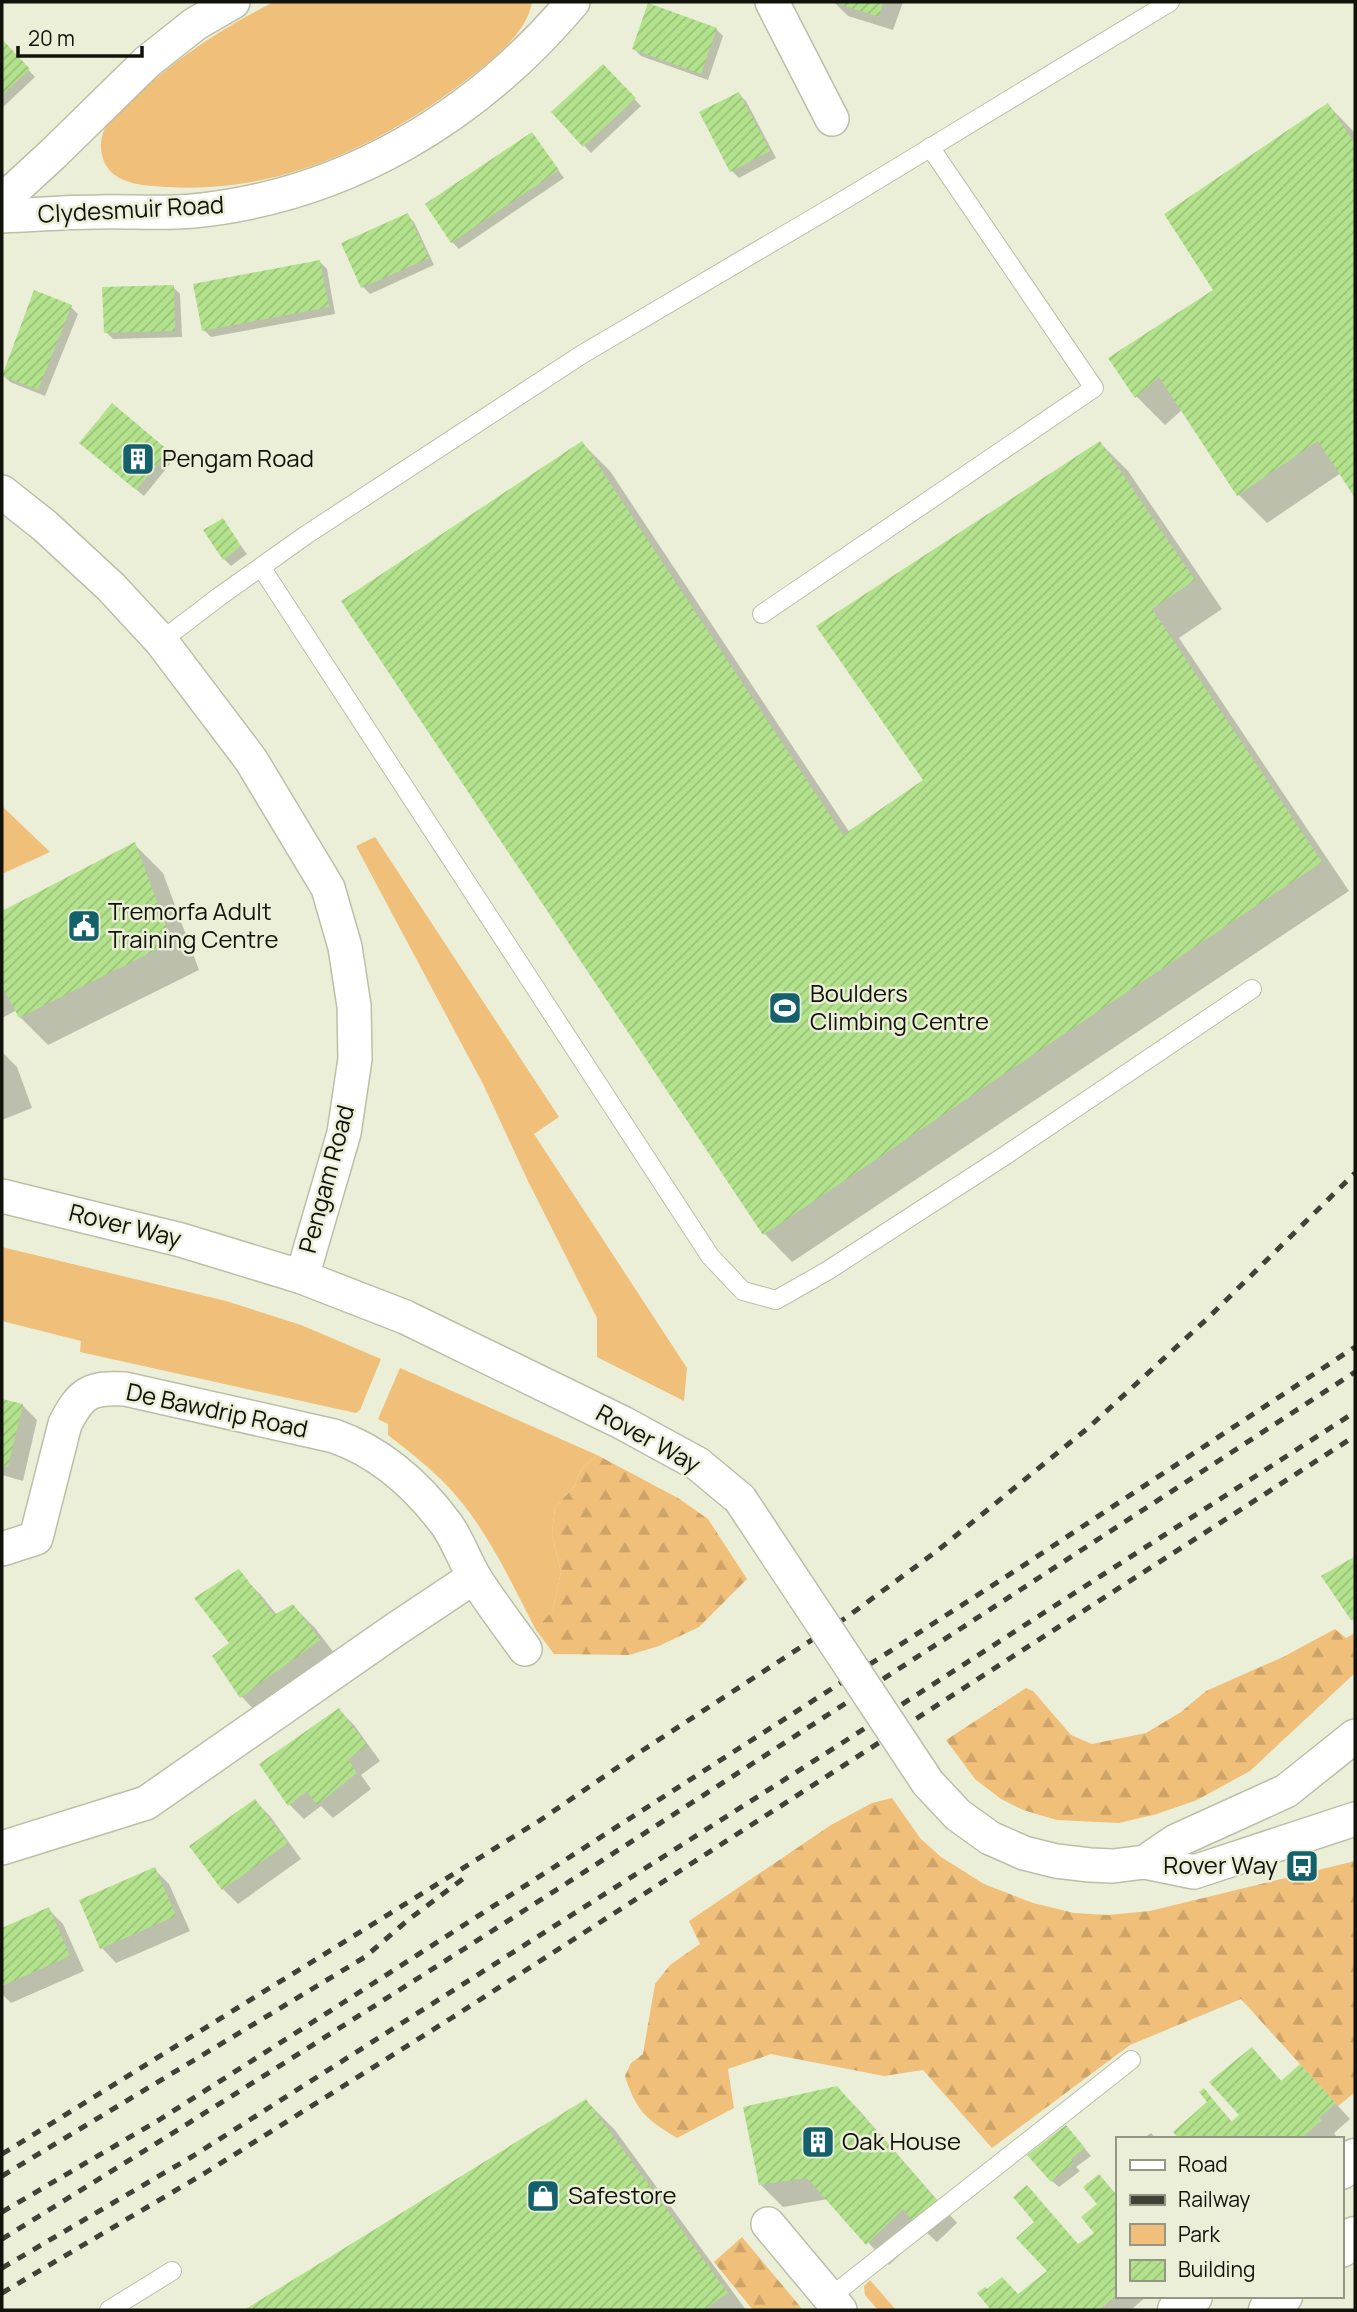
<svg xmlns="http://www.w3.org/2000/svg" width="1357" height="2312" font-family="Manrope,sans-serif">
<defs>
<pattern id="forest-firs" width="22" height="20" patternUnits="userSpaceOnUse" patternTransform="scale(1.75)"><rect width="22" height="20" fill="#f0bf79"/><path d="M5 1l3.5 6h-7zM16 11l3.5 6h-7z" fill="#cda367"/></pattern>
<pattern id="building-hatch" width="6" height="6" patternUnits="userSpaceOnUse" patternTransform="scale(1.75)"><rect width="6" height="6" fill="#b3e28d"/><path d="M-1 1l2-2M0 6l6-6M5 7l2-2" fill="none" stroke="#99c178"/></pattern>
</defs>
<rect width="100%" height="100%" fill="#ecefd8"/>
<g fill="#f0bf79">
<path d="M274 2H532C527 35 487 64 461 84 376 148 275 194 167 187 149 186 125 185 111 172 100 161 98 142 105 128 110 117 122 109 130 101 174 60 221 28 274 2Z"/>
<path d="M2 806 50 852 2 874Z"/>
<path d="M375 837 559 1117 534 1134 687 1368 684 1401 597 1357V1318L528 1181 483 1084 356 846Z"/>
<path d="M2 1247 226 1301 301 1325 381 1359 360 1410 356 1413 80 1352 81 1341 2 1321Z"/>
<path d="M400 1368 597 1455 581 1470 574 1487 555 1507 552 1534 561 1572 553 1609 536 1630C514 1588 493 1542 463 1504 442 1477 415 1456 388 1435V1424L378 1419Z"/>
<path d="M870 2280 896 2310H878L865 2295 864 2286Z"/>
</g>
<g fill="url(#forest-firs)">
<path d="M597 1455 678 1498 708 1519 747 1579 699 1627 659 1646 629 1655 554 1654 536 1630 553 1609 561 1572 552 1534 555 1507 574 1487 581 1470Z"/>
<path d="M1335 1629 1346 1638 1355 1633V1673L1250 1771 1197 1800 1157 1814 1119 1823 1057 1820 1023 1810 1001 1799 975 1779 946 1740 1026 1688 1033 1691 1071 1735 1092 1744 1146 1733 1181 1712 1206 1691 1283 1657Z"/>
<path d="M892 1798 920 1838 941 1857 984 1884 1033 1903 1074 1913 1108 1915 1150 1911 1355 1861V2092L1338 2106 1241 1999 1130 2045 992 2148 923 2070 884 2076 771 2054 728 2069 734 2108 677 2138C647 2120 636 2111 625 2076L631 2063 643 2054 655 1984 670 1965 700 1944 689 1921 831 1825 872 1803Z"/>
<path d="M742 2237 803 2310H753L714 2262Z"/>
</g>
<g fill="#0003">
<path d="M834 2H903L893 30 848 16Z"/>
<path d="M716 29 723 36 708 80 641 56 634 49Z"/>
<path d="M2 41 35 77 2 108Z"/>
<path d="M603 66 641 106 591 153 553 112Z"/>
<path d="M738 94 746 101 776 158 739 178 732 171Z"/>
<path d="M1328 105 1355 133V495L1341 473 1267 523 1239 495 1182 410 1165 425 1137 397 1111 358 1216 290Z"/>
<path d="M532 134 564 178 459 249 452 242Z"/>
<path d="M407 215 414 222 434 265 370 294 363 287 343 244Z"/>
<path d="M320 262 327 269 335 314 211 337 204 330Z"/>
<path d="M173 287 180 294 182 337 113 339 106 332Z"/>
<path d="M71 307 78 314 45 396 10 382 3 375Z"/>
<path d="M582 443 610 471 850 833 926 781 1100 443 1128 471 1222 609 1179 638 1349 891 792 1262 764 1233Z"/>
<path d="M89 450 167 452 174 459 144 496Z"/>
<path d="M222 520 247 554 231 566 224 559Z"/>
<path d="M135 845 163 873 199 970 48 1045 20 1017 17 1010 2 1018V913Z"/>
<path d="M2 1052 17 1067 32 1108 2 1120Z"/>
<path d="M2 1400 22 1405 37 1420 23 1481 2 1475Z"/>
<path d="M1354 1559 1355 1561V1623L1324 1577Z"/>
<path d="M238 1572 260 1594 277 1615 293 1606 315 1628 341 1662 263 1719 242 1697 215 1657 232 1643Z"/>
<path d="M339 1710 354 1725 380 1761 361 1775 371 1789 333 1818 321 1806 304 1819 289 1804Z"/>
<path d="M255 1801 270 1816 301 1859 238 1904 223 1889Z"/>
<path d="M154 1869 169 1884 190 1931 116 1963 102 1948Z"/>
<path d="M49 1910 63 1924 84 1971 11 2003 2 1994V1930Z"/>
<path d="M1266 2064 1282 2082 1315 2081 1350 2119 1334 2133 1336 2136 1332 2139H1181L1209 2102 1204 2090 1233 2123 1241 2116Z"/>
<path d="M837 2088 859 2110 957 2223 937 2242 925 2231 889 2265 828 2199 783 2207 761 2185Z"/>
<path d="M586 2101 615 2130 746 2310H248Z"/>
<path d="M1151 2133 1157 2139H1143Z"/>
<path d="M1073 2135 1091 2156 1076 2167 1080 2171 1059 2187 1052 2181Z"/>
<path d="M1099 2176 1117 2195V2296H1147L1131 2310H993L980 2294 1019 2296 1097 2233Z"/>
</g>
<g fill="url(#building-hatch)">
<path d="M833 2H883L879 17Z"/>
<path d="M648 3 717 28 701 74 632 49Z"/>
<path d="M2 39 30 69 2 95Z"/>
<path d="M603 64 636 98 583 147 551 112Z"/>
<path d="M739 92 770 151 730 172 699 112Z"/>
<path d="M1328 103 1355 144V498L1318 441 1237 496 1159 377 1135 398 1108 358 1213 290 1164 214Z"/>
<path d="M532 132 559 170 451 243 425 204Z"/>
<path d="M408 213 429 258 361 288 341 243Z"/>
<path d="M320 260 329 307 202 331 193 284Z"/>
<path d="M174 285 175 331 104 333 102 287Z"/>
<path d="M34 290 72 305 38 390 2 376Z"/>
<path d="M112 403 169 451 136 490 79 443Z"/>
<path d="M582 441 843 835 923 780 816 626 1100 441 1195 580 1152 609 1322 862 763 1235 341 601Z"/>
<path d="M223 518 241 546 223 560 203 530Z"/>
<path d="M135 842 172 942 19 1018 2 986V911Z"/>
<path d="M2 1399 23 1404 8 1467 2 1465Z"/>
<path d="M1354 1557 1355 1617 1351 1620 1321 1576Z"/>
<path d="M239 1569 274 1615 293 1604 320 1640 240 1698 212 1656 229 1643 194 1598Z"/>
<path d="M339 1708 367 1745 348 1760 357 1773 317 1805 307 1791 288 1806 259 1764Z"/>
<path d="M255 1799 288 1843 222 1890 189 1846Z"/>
<path d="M155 1867 176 1916 100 1949 79 1900Z"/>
<path d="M49 1907 70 1956 2 1986V1928Z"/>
<path d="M1252 2047 1281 2081 1300 2064 1336 2103 1320 2117 1322 2120 1301 2139H1179L1173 2132 1207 2102 1199 2092 1204 2088 1231 2122 1239 2115 1209 2082Z"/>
<path d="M837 2086 937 2200 913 2221 903 2209 866 2245 807 2178 759 2185 743 2107Z"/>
<path d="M586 2099 728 2293 703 2310H244Z"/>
<path d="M1066 2125 1085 2148 1071 2159 1074 2163 1051 2182 1027 2155Z"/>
<path d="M1099 2174 1117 2196V2295L1099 2310H991L977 2293 985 2287 987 2289 1002 2277 1018 2294 1047 2271 1016 2238 1034 2222 1013 2197 1027 2185 1078 2244 1094 2233 1081 2217 1097 2204 1083 2187Z"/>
</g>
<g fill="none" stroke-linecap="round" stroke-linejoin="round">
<defs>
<g id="lane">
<path d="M261 567 710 1256 743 1291 776 1300 827 1271 1006 1155 1252 989"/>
<path d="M762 614 1094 388 930 147"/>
<path d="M161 641 220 596 306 535 581 355 849 197 1170 2"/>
<path d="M829 2298 1131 2060"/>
<path d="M109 2310 172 2271"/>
</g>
<g id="street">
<path d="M772 2 832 119"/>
<path d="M2 201 54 153 147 62 195 24 233 2"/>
<path d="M2 216C34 215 65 212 97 212 129 211 161 214 193 211 345 196 475 118 573 2"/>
<path d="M2 492 45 526 111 587 161 641 251 760 328 888 345 947 354 1006 355 1059 344 1133 302 1277"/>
<path d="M2 1196 181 1240 302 1277 405 1317 623 1423 698 1464 740 1499"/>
<path d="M2 1549 36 1538 65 1424C81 1392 91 1387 125 1389L334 1436C380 1452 418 1486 447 1525 458 1541 465 1561 475 1578 490 1602 508 1625 525 1649"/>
<path d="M928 1783 958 1815 990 1838 1024 1853 1056 1861 1090 1865 1113 1866 1145 1862 1194 1872 1355 1819"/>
<path d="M2 1848 146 1803 396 1629 474 1577"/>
<path d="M1145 1862 1176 1841 1286 1791 1355 1736"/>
<path d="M768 2224 840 2310"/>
</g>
<g id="primary">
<path d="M1341 2170 1355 2158"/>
<path d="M1341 2248 1355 2236"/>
<path d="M1177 2310 1193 2296"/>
<path d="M1268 2310 1283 2296"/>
</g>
</defs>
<use href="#lane" stroke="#bcbea8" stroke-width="20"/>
<use href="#street" stroke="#bcbea8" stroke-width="36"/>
<use href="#primary" stroke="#bcbea8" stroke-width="41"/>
<use href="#lane" stroke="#fff" stroke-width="18"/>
<use href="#street" stroke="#fff" stroke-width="33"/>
<use href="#primary" stroke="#fff" stroke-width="38"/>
<g stroke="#414237" stroke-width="5" stroke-dasharray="9 9" stroke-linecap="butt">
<path d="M2 2154 539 1821 640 1752 847 1617 937 1551 1088 1428 1208 1318 1355 1173"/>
<path d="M2 2176 365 1957 408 1920 464 1878"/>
<path d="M2 2212 159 2120 341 2004 1018 1569 1355 1347"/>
<path d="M2 2239C458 1958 906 1664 1355 1372"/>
<path d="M2 2268 193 2156 842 1743 1355 1412"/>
<path d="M2 2293 205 2173 450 2019 1355 1436"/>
</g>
<defs>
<path id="street-bridge" d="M740 1499 928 1783"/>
</defs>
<use href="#street-bridge" stroke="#bcbea8" stroke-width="36" stroke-linecap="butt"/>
<use href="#street-bridge" stroke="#fff" stroke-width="33"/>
</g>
<defs>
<symbol id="building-square" viewBox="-11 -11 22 22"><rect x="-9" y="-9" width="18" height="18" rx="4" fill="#14616b" stroke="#ecefd8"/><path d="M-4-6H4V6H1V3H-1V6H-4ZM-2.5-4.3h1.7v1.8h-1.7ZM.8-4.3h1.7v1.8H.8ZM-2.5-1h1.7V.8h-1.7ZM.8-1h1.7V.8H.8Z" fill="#fff"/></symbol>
<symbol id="civic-square" viewBox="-11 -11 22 22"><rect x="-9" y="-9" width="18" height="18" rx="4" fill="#14616b" stroke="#ecefd8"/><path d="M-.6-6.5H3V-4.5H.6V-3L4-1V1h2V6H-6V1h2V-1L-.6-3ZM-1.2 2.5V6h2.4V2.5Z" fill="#fff"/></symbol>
<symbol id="stadium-square" viewBox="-11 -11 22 22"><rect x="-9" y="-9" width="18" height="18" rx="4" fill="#14616b" stroke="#ecefd8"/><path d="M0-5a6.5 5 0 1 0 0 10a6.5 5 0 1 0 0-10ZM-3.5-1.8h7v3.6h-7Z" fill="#fff"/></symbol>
<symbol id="bus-square" viewBox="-11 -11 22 22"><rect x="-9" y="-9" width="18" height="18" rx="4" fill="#14616b" stroke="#ecefd8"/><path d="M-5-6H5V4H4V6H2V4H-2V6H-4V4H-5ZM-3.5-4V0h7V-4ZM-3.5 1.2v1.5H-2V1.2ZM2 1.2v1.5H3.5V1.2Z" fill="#fff"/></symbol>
<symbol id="shop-square" viewBox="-11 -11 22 22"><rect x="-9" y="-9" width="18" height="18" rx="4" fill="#14616b" stroke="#ecefd8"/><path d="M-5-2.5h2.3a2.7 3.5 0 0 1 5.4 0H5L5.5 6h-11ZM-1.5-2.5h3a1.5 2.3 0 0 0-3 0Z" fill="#fff"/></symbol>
</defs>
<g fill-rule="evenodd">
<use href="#building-square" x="119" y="440" width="38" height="38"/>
<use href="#civic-square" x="65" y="907" width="38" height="38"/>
<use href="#stadium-square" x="766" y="989" width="38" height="38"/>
<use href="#bus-square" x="1283" y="1847" width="38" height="38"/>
<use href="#building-square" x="799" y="2123" width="38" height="38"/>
<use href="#shop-square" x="524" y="2177" width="38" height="38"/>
</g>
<g text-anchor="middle" stroke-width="5" stroke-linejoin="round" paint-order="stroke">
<g font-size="24" fill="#11120a" stroke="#ecefd8">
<text transform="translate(131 210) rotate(-3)" y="8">Clydesmuir Road</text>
<text transform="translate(327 1179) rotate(-75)" y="8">Pengam Road</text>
<text transform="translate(125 1226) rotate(14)" y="8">Rover Way</text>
<text transform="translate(217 1411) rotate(12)" y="8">De Bawdrip Road</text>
<text transform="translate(648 1439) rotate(29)" y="8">Rover Way</text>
</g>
<g font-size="24" fill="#11120a" stroke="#ecefd8" text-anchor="start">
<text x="162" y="467">Pengam Road</text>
<text x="108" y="920">Tremorfa Adult<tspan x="108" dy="28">Training Centre</tspan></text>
<text x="810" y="1002">Boulders<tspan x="810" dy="28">Climbing Centre</tspan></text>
<text x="1278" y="1874" text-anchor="end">Rover Way</text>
<text x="842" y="2150">Oak House</text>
<text x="568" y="2204">Safestore</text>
</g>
</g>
<rect width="1357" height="2312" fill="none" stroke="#11120a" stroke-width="7"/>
<rect x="1116" y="2137" width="228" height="161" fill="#ecefd8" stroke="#949786" stroke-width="2"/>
<rect x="1130" y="2160" width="35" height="10" fill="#ffffff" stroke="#949786" stroke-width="2"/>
<text x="1178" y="2172" font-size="21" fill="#11120a">Road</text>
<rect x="1130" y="2195" width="35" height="10" fill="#414237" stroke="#949786" stroke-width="2"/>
<text x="1178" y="2207" font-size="21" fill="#11120a">Railway</text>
<rect x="1130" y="2224" width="35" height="21" fill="#f0bf79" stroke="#949786" stroke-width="2"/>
<text x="1178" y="2242" font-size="21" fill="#11120a">Park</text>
<rect x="1130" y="2260" width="35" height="21" fill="url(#building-hatch)" stroke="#949786" stroke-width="2"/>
<text x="1178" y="2277" font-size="21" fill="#11120a">Building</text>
<path d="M18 46v10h124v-10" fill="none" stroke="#11120a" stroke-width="3.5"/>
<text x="28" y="46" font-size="21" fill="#11120a" stroke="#ecefd8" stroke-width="5" paint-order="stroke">20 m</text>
</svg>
